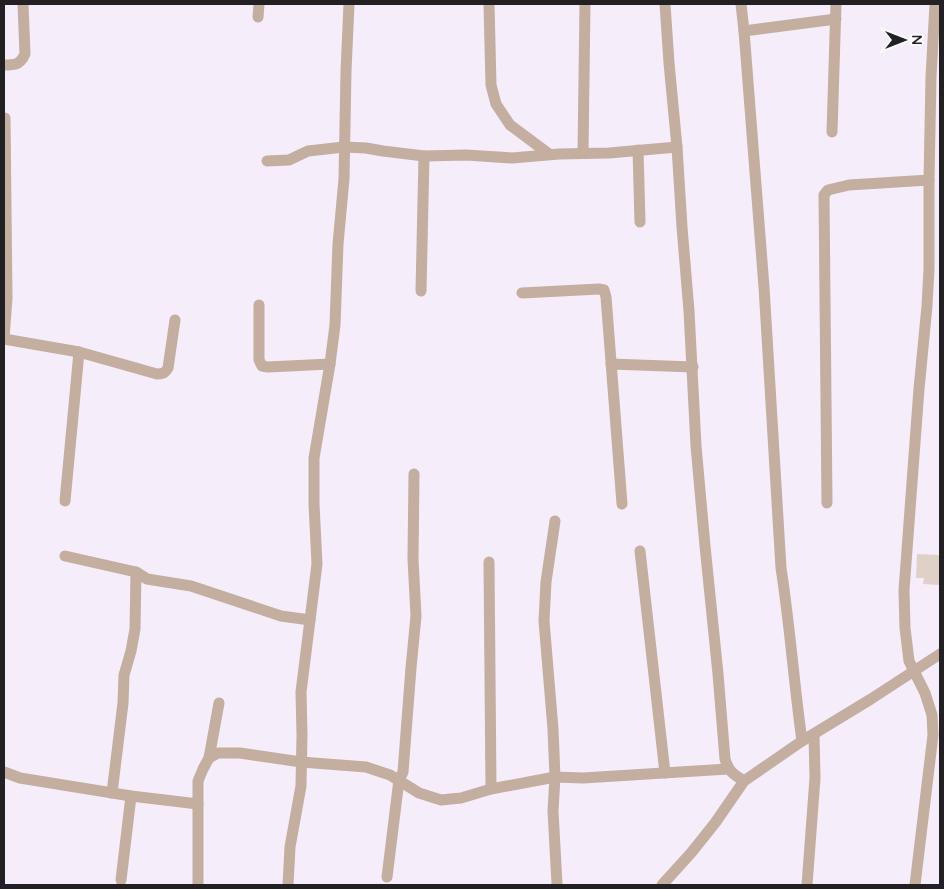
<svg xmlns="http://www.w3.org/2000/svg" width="944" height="889" font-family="Quicksand,sans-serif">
<rect width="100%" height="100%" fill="#f5edfa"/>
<path fill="#dfd1c8" d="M917 554 940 555V585L923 584 924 578H916Z"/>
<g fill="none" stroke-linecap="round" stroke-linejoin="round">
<g stroke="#c3aea0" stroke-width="11">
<path d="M489 4 491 85 496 104 510 125 549 154"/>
<path d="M665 4 669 63 677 147 682 227 689 311 696 446 705 546 718 674 725 759C729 772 733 774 744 781"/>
<path d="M741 4 744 31 764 287 781 568C790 626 794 684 802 741"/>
<path d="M258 17 259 4"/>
<path d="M744 31 836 19"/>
<path d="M4 65C15 65 20 65 25 54L23 4"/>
<path d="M832 132 836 4"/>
<path d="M638 150 640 222"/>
<path d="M583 153 585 4"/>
<path d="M267 161 289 160 308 151 344 147 366 148 383 151 424 156 466 155 512 158 559 154 609 153 677 147"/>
<path d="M421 291 424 156"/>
<path d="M522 293 599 289 604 290 606 297 622 504"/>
<path d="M259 305V360L262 366 268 367 330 364"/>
<path d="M4 338 7 298 5 118"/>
<path d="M4 339 79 352 157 374C163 374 165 373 168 368L175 320"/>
<path d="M611 364 693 367"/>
<path d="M65 501 79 352"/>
<path d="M827 503 824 195 828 190 849 185 929 180"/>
<path d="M555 521 546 582 544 621 553 729 555 777 553 811 557 884"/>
<path d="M640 551 665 773"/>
<path d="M65 556 136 572 147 579 191 586 281 616 310 620"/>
<path d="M489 562 491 789"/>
<path d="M209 758 219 703"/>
<path d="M4 772 20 778 131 796 198 804V781L203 769 209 758 218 753H240L301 762 366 767 390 775 419 793 441 800 461 798 491 789 555 777 583 778 728 769"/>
<path d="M112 793 123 703 124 675 131 651 135 629 136 572"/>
<path d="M198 804V885"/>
<path d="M387 877 399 780 403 772 411 668 416 616 413 559 414 474"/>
<path d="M121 880 131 796"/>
<path d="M288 885 290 847 301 786 302 735 301 692 317 564 314 504V458L330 364 335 325 338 244 344 179 346 71 349 4"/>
<path d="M662 885 691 853 715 823 744 781 802 741 871 699 940 654"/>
<path d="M807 885 815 778 814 735"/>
<path d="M915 885 933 735 932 715 925 693 909 661 905 628 904 590 919 389 927 306 929 269V180L931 77 935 4"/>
</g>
</g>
<rect width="944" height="889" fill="none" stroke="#232024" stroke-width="10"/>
<g transform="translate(904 40) rotate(90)" stroke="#fdfdfd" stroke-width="4" paint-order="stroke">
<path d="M0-4L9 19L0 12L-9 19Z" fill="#232024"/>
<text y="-8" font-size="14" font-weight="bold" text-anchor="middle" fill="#232024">N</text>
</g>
</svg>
